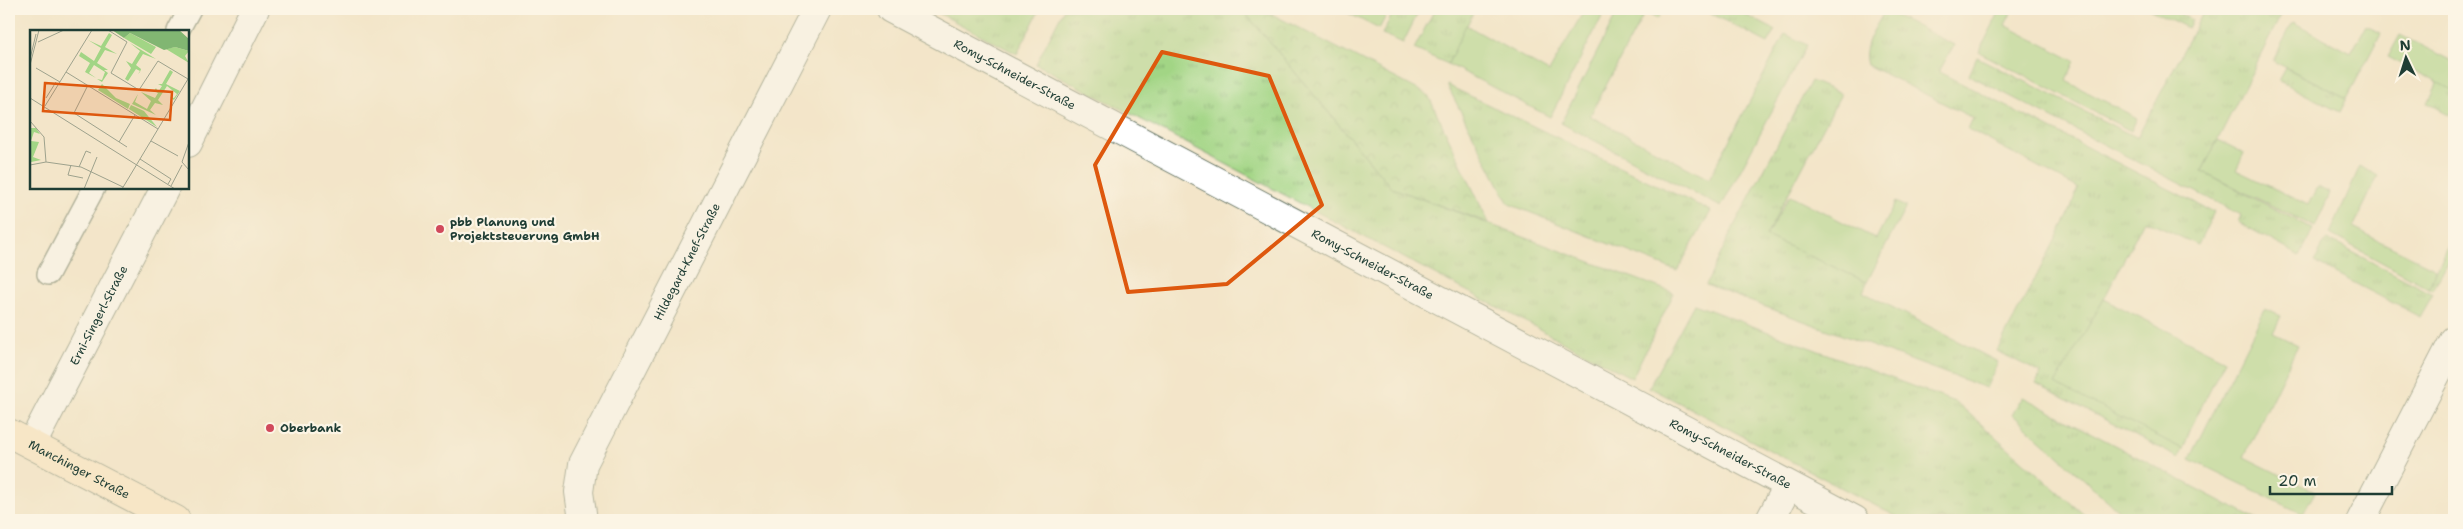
<svg xmlns="http://www.w3.org/2000/svg" width="2463" height="529" font-family="'Shantell Sans',sans-serif">
<defs>
<pattern id="grass-tufts" width="24" height="20" patternUnits="userSpaceOnUse" patternTransform="scale(1.25)"><rect width="24" height="20" fill="#a2d585"/><path d="M3 7l-1-3M5 7V3M7 7l1-3M15 17l-1-3M17 17v-4M19 17l1-3" fill="none" stroke="#83ae6e"/></pattern>
<pattern id="park-crowns" width="20" height="18" patternUnits="userSpaceOnUse" patternTransform="scale(1.25)"><rect width="20" height="18" fill="#a2d585"/><path d="M2 6a3 3 0 1 1 6 0M12 15a3 3 0 1 1 6 0" fill="none" stroke="#83ae6e"/></pattern>
</defs>
<rect width="100%" height="100%" fill="#fcf5e5"/>
<filter id="ink" filterUnits="userSpaceOnUse"><feTurbulence type="fractalNoise" baseFrequency=".02" numOctaves="2"/><feDisplacementMap in="SourceGraphic" scale="10" xChannelSelector="R" yChannelSelector="G"/><feConvolveMatrix kernelMatrix="1 2 1 2 8 2 1 2 1" color-interpolation-filters="sRGB"/></filter>
<filter id="wash" filterUnits="userSpaceOnUse"><feTurbulence type="fractalNoise" baseFrequency=".0096" numOctaves="4" result="noise"/><feDisplacementMap in="SourceGraphic" scale="20" xChannelSelector="R" yChannelSelector="G"/><feGaussianBlur stdDeviation="1.12" result="paint"/><feColorMatrix in="noise" values="0 0 0 0 0 0 0 0 0 0 0 0 0 0 0 0 0 1.4 0 .05"/><feComposite in="paint" operator="in"/></filter>
<g filter="url(#wash)">
<rect width="100%" height="100%" fill="#f3e5c9"/>
<g fill="url(#grass-tufts)" stroke="#60895c">
<path d="M931 9H1040L1017 54Z"/>
<path d="M1064 9H1242L1392 188 1674 293 1632 378 1036 64Z"/>
<path d="M1395 9H1420L1403 43 1382 34Z"/>
<path d="M1435 9H1475L1448 64 1414 49Z"/>
<path d="M1702 9H1734L1775 30 1768 43Z"/>
<path d="M2149 9H2169L2192 20 2188 28Z"/>
<path d="M2205 9H2284L2202 171 2313 229 2300 256 2238 222 2241 215 1969 75 1977 57 2137 138Z"/>
<path d="M1885 10 1954 45 1939 72 2214 212 2198 245 2144 220 2104 299 2056 383 2183 449 2179 458 2036 384 2041 373 1997 351 2068 216 2078 188 1968 129 1973 118 1867 65C1861 45 1876 28 1885 10Z"/>
<path d="M2286 68 2347 98 2340 112 2279 81Z"/>
<path d="M1811 81 1841 94 1766 236 1867 282 1863 292 1998 362 1986 388 1706 285 1734 226Z"/>
<path d="M2438 82 2454 91V117L2428 103Z"/>
<path d="M1447 85 1711 211 1677 271 1509 204Z"/>
<path d="M2454 233V251L2433 290 2429 288Z"/>
<path d="M2327 239 2433 294 2420 317 2314 262Z"/>
<path d="M1694 304 1957 403 2090 520H1903L1649 387Z"/>
<path d="M2023 397 2257 520H2129L2012 414Z"/>
</g>
<path fill="url(#park-crowns)" stroke="#60895c" d="M1242 9H1262L1428 95 1489 223 1392 188Z"/>
<g fill="#a2d585" stroke="#60895c">
<path d="M1340 9H1383L1388 12 1379 29Z"/>
<path d="M1585 9H1606L1550 117 1448 64 1466 25 1549 72Z"/>
<path d="M1619 9H1664L1657 19 1645 12 1590 116 1709 179 1785 34 1807 45 1721 207 1561 123Z"/>
<path d="M2001 9H2013L2005 25 2075 61 2066 81 2137 118 2131 131 1979 52Z"/>
<path d="M2293 22 2351 53 2366 26 2381 33 2347 98 2273 61Z"/>
<path d="M2400 35 2454 62V91L2388 57Z"/>
<path d="M2218 140 2244 153 2236 170 2308 205 2317 187 2330 193 2315 227 2202 171Z"/>
<path d="M2360 166 2378 176 2353 228 2436 269 2429 288 2330 234Z"/>
<path d="M1790 195 1876 239 1895 202 1906 207 1867 282 1766 236Z"/>
<path d="M2104 299 2225 360 2193 423 2183 449 2055 384Z"/>
<path d="M2265 309 2281 316 2273 333 2298 345 2244 457 2315 492 2303 514 2190 459Z"/>
</g>
</g>
<g filter="url(#ink)">
<g fill="none" stroke-linecap="round" stroke-linejoin="round">
<defs>
<g id="lane">
<path d="M178 31 190 9"/>
<path d="M48 274 94 188"/>
</g>
<g id="street">
<path id="s1" d="M891 9 1855 520"/>
<path d="M188 143 255 9"/>
<path id="s2" d="M32 444 165 188"/>
<path id="s3" d="M583 520 579 492 583 464 817 9"/>
<path d="M1770 520 1788 486"/>
<path d="M2361 520 2454 340"/>
</g>
<g id="secondary">
<path id="s4" d="M9 433 176 520"/>
</g>
</defs>
<use href="#lane" stroke="#697868" stroke-width="24"/>
<use href="#street" stroke="#697868" stroke-width="30"/>
<use href="#secondary" stroke="#697868" stroke-width="30"/>
<use href="#lane" stroke="#fff" stroke-width="21"/>
<use href="#street" stroke="#fff" stroke-width="28"/>
<use href="#secondary" stroke="#fce6c4" stroke-width="28"/>
</g>
</g>
<path d="M0 0H2463V529H0ZM1162 52 1269 76 1322 205 1227 284 1128 292 1095 165Z" fill="#f3e5c9" fill-opacity=".55" fill-rule="evenodd"/>
<path fill="none" stroke="#de580e" stroke-width="4" stroke-linejoin="round" d="M1162 52 1269 76 1322 205 1227 284 1128 292 1095 165Z"/>
<g fill="#d1495b" stroke="#fcf5e5" stroke-width="2">
<circle cx="440" cy="229" r="5"/>
<circle cx="270" cy="428" r="5"/>
</g>
<g text-anchor="middle" stroke-width="4.5" stroke-linejoin="round" paint-order="stroke">
<g font-size="12" fill="#1f3d34" stroke="#fcf5e5">
<text dy="4" stroke="none"><textPath href="#s1" startOffset="140">Romy-Schneider-Straße</textPath></text>
<text dy="4" stroke="none"><textPath href="#s3" startOffset="284">Hildegard-Knef-Straße</textPath></text>
<text dy="4" stroke="none"><textPath href="#s1" startOffset="545">Romy-Schneider-Straße</textPath></text>
<text dy="4" stroke="none"><textPath href="#s2" startOffset="145">Erni-Singerl-Straße</textPath></text>
<text dy="4" stroke="none"><textPath href="#s1" startOffset="950">Romy-Schneider-Straße</textPath></text>
<text dy="4" stroke="none"><textPath href="#s4" startOffset="79">Manchinger Straße</textPath></text>
</g>
<g font-size="12" font-weight="bold" fill="#1f3d34" stroke="#fcf5e5" text-anchor="start">
<text x="450" y="226">pbb Planung und<tspan x="450" dy="14">Projektsteuerung GmbH</tspan></text>
<text x="280" y="432">Oberbank</text>
</g>
</g>
<g transform="translate(30 30)">
<rect width="159" height="159" fill="#f3e5c9"/>
<path d="M79 3 82 5 75 17 87 24 75 20 67 33 78 40H74L78 43 72 52 67 49 72 50 75 42 64 35 59 43 66 48 55 42 60 33 49 26 51 22 64 31 71 18 58 10 71 16ZM100 3 126 17 121 24 94 8ZM100 13 126 29 113 24 106 35 111 39 110 42 108 44 110 41 106 39 98 51 95 49 101 38 96 31 102 34 110 21ZM145 17 159 21 155 26 159 33 136 19ZM140 40 143 42 136 54 150 61 144 70 140 67 144 68 147 64 137 56 128 70 133 75 125 73 120 80 126 85 102 74 108 64 105 72 117 79 121 71 111 62 125 68 128 63 124 61 126 58 128 62 132 56 128 54H132ZM72 54 86 68 100 74 98 79 68 60ZM101 75 114 81 127 97 99 79ZM0 98H6L10 104 4 102 1 111 9 112 3 127 11 130 1 132Z" fill="#a2d585"/>
<path d="M82 0H149L159 9V21L145 17 134 20 100 3 94 8Z" fill="#81b672"/>
<path fill="none" stroke="#9ea28d" stroke-width="1" d="M78 0 97 12 81 43 109 60 128 31 158 49 92 159M8 12 34 0M0 29 6 4M0 35 9 0M6 38 30 52M36 42 128 99M58 55 44 83 97 117M0 68 145 159M16 68 26 52M15 76 62 0M0 91 14 107 16 132M121 111 148 126M89 112 105 85M159 112 152 132 159 140M110 129 141 149 138 154M0 135 16 132 51 137 93 157M41 135 38 145 53 148M49 137 56 121 61 123M141 156 152 135M54 159 67 127"/>
<path fill="#de580e" fill-opacity="0.15" stroke="#de580e" stroke-width="2.5" d="M15 53 142 62 140 90 13 81Z"/>
<rect width="159" height="159" fill="none" stroke="#1f3d34" stroke-width="2.5"/>
</g>
<rect width="2463" height="529" fill="none" stroke="#fcf5e5" stroke-width="30"/>
<g transform="translate(2406 58) rotate(356)" stroke="#fcf5e5" stroke-width="4" paint-order="stroke">
<path d="M0-4L9 19L0 12L-9 19Z" fill="#1f3d34"/>
<text y="-8" font-size="14" font-weight="bold" text-anchor="middle" fill="#1f3d34">N</text>
</g>
<path d="M2270 486v8h122v-8" fill="none" stroke="#1f3d34" stroke-width="2.5"/>
<text x="2278" y="486" font-size="15" fill="#1f3d34" stroke="#fcf5e5" stroke-width="4" paint-order="stroke">20 m</text>
</svg>
